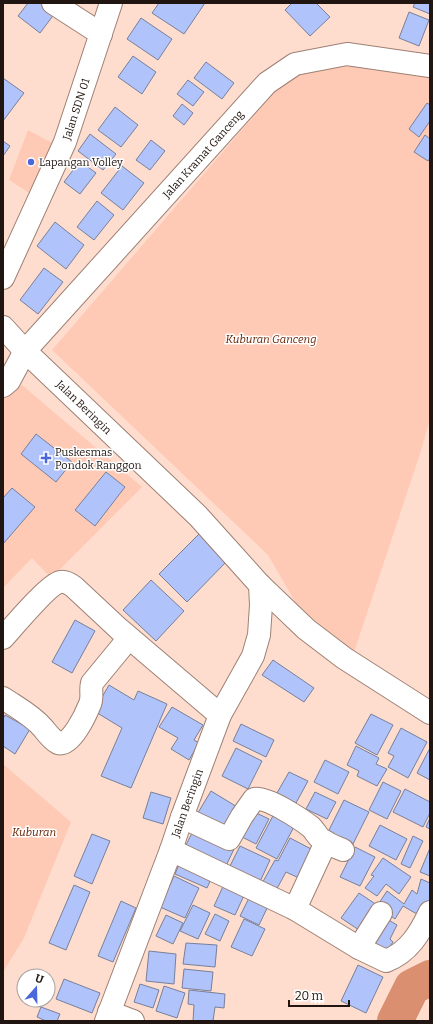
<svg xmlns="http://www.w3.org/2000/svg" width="433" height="1024" font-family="Bitter,serif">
<rect width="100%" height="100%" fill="#feddcf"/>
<g fill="#ffcab5">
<path d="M367 61 430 73V419L420 454 354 652 298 607 268 555 52 350 289 75Z"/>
<path d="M28 130 54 144 34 196 9 180Z"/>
<path d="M22 385 142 487 51 578 32 558 3 588V398Z"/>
<path d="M3 764 71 822 24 938 3 972Z"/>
</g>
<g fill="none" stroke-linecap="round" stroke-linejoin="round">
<path stroke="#d98f70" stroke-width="36" d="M395 1021 412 987 430 978"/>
</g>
<g fill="#b0c3fa" stroke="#77809a">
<path d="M28 3H42L55 13 40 33 18 16Z"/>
<path d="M159 3H205L184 34 152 13Z"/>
<path d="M292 3H316L330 17 310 36 285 10Z"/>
<path d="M415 3H430V14L413 7Z"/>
<path d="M409 12 429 20 419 46 399 38Z"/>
<path d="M141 18 172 39 158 60 127 39Z"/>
<path d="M133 56 156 72 142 94 118 77Z"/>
<path d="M206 62 234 83 222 99 194 78Z"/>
<path d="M3 78 24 93 3 121Z"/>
<path d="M188 80 204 92 193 106 177 94Z"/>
<path d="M427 103 430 105V121L419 137 409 129Z"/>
<path d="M182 104 193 113 184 125 173 116Z"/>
<path d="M115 107 138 125 121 147 98 130Z"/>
<path d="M90 134 116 154 103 170 78 151Z"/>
<path d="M425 135 430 139V158L428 161 414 152Z"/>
<path d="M151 140 165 151 150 170 136 160Z"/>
<path d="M3 141 10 146 3 156Z"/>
<path d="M80 161 96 173 80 194 64 182Z"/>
<path d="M122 166 144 183 123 210 101 193Z"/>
<path d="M97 201 114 215 94 240 77 227Z"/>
<path d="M55 222 84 245 66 269 37 246Z"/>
<path d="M44 268 63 282 38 314 20 300Z"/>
<path d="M36 434 72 462 56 482 21 454Z"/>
<path d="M106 472 125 487 95 526 75 510Z"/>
<path d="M12 488 35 507 3 544V498Z"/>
<path d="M201 532 228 560 187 602 159 574Z"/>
<path d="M151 580 184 611 156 641 123 610Z"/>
<path d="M75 620 95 631 72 673 52 662Z"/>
<path d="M273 660 314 688 304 702 262 675Z"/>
<path d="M109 685 134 700 138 691 167 704 131 788 101 776 122 728 94 711Z"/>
<path d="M172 707 203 725 194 740 199 743 189 760 171 749 178 738 159 727Z"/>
<path d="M371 714 393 725 377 755 355 743Z"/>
<path d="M5 715 30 729 15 754 3 746V719Z"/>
<path d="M241 724 274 740 266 757 233 741Z"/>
<path d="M401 728 427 742 408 778 388 767 394 756 388 753Z"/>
<path d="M356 746 379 758 376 764 387 769 377 786 357 776 359 771 347 765Z"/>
<path d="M236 748 262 761 248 789 222 776Z"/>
<path d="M430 748V780L417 773Z"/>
<path d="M325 760 349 772 338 794 314 782Z"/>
<path d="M289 772 308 781 296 803 277 793Z"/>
<path d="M383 782 401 791 387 819 369 810Z"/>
<path d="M405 789 430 802V813L423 827 393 812Z"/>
<path d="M211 791 239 808 224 833 196 816Z"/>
<path d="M151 792 171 798 163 824 143 818Z"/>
<path d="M315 792 336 802 327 819 306 809Z"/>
<path d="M344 800 369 812 352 846 327 834Z"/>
<path d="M250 810 269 819 256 844 238 835Z"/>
<path d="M275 812 296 823 277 859 256 848Z"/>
<path d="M430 818V829L426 827Z"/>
<path d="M380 825 407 839 396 860 369 846Z"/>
<path d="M194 829 235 847 224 870 184 849Z"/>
<path d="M92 834 110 841 92 884 74 876Z"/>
<path d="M413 836 423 841 410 868 401 864Z"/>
<path d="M290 838 315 851 301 879 286 872 274 894 260 887 275 860 278 861Z"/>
<path d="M240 846 270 860 258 886 227 872Z"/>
<path d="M355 847 375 857 360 886 340 877Z"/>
<path d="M430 848V876L420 872Z"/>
<path d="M383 858 411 877 399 894 386 884 377 896 365 888 374 876 371 875Z"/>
<path d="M181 860 213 875 207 888 175 874Z"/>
<path d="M174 876 199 888 185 918 160 907Z"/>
<path d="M421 879 430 883V899L422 917 403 906 395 919 377 906 387 891 404 904 412 890 417 894Z"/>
<path d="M226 880 247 889 235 915 214 906Z"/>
<path d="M74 885 90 892 66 950 49 943Z"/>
<path d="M359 893 377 905 359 930 341 918Z"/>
<path d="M251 894 270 902 259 925 240 916Z"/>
<path d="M121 901 136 908 113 962 98 956Z"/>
<path d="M193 905 210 913 198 939 180 931Z"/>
<path d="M215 914 229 921 220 941 205 934Z"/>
<path d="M166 915 183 923 173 944 156 936Z"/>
<path d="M382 916 397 925 390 939 393 942 385 954 369 943Z"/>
<path d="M244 919 265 929 252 956 231 947Z"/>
<path d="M186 943 217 945 215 967 183 964Z"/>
<path d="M149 951 176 954 174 984 146 981Z"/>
<path d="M358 965 383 977 366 1013 341 1001Z"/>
<path d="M184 969 213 972 211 991 182 988Z"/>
<path d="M64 979 100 993 92 1013 56 999Z"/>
<path d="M140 984 159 990 153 1008 134 1002Z"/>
<path d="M164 986 185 993 177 1018 156 1011Z"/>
<path d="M189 990 225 994 224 1008 215 1007 213 1021H193L194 1005 188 1004Z"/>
<path d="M41 1007 60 1014 57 1021H46L37 1017Z"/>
</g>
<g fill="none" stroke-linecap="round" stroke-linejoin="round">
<defs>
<g id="minor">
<path d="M53 3 101 34"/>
<path d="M3 278 65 142 111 3"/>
<path d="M3 327 25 351 198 516 260 585 306 629 344 658 430 713"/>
<path d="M3 386 9 381 25 351 267 83 295 64 347 54 430 66"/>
<path d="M3 638C12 628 49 584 60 582 65 581 70 584 74 587L119 629 220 715"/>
<path d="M3 698C16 707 32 715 43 728 47 733 52 740 58 743 71 747 86 714 90 704 93 697 90 690 92 683L129 638"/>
<path d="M182 817 229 839 242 816 254 799C265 795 302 820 311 827 315 831 317 836 321 839 327 844 336 847 343 850"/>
<path d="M171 850 295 909 359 948 386 961C409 952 420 933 430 912"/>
<path d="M295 909 326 842"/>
<path d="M359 948 381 913"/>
<path d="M109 1012 133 1021"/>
<path d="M106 1021 171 850 182 817 220 715 253 656 259 635 261 605 260 585"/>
</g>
</defs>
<use href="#minor" stroke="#9e8074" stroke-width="24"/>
<use href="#minor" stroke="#fff" stroke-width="22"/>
</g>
<g fill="#4a67db" stroke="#fff" stroke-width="1.5">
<circle cx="31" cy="162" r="4"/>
<path d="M44 452h4v4h4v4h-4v4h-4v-4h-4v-4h4z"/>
</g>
<g text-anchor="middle" stroke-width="3" stroke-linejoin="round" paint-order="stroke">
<g font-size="11" fill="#201510" stroke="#fff">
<text transform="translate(76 109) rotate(-72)" y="4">Jalan SDN 01</text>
<text transform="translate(203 154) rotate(-48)" y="4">Jalan Kramat Ganceng</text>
<text transform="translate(84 407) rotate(44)" y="4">Jalan Beringin</text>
<text transform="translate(187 803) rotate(-70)" y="4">Jalan Beringin</text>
</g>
<g font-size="11" fill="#201510" stroke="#fff" text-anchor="start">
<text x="39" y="166">Lapangan Volley</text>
<text x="55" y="456">Puskesmas<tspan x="55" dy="13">Pondok Ranggon</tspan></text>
</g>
<g font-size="11" font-style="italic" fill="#642200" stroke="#fff">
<text x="271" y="343">Kuburan Ganceng</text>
<text x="34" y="836">Kuburan</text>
</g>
</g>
<rect width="433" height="1024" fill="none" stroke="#201510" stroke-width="8"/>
<g transform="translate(36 988) rotate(20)"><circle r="19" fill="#ffffff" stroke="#a6a19f"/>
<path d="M0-3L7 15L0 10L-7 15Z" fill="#4a67db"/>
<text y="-6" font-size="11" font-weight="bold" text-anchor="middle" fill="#201510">U</text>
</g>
<path d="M289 1000v6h60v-6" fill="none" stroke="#201510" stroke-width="2"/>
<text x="295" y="1000" font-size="12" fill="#201510" stroke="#ffffff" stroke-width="3" paint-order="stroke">20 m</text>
</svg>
